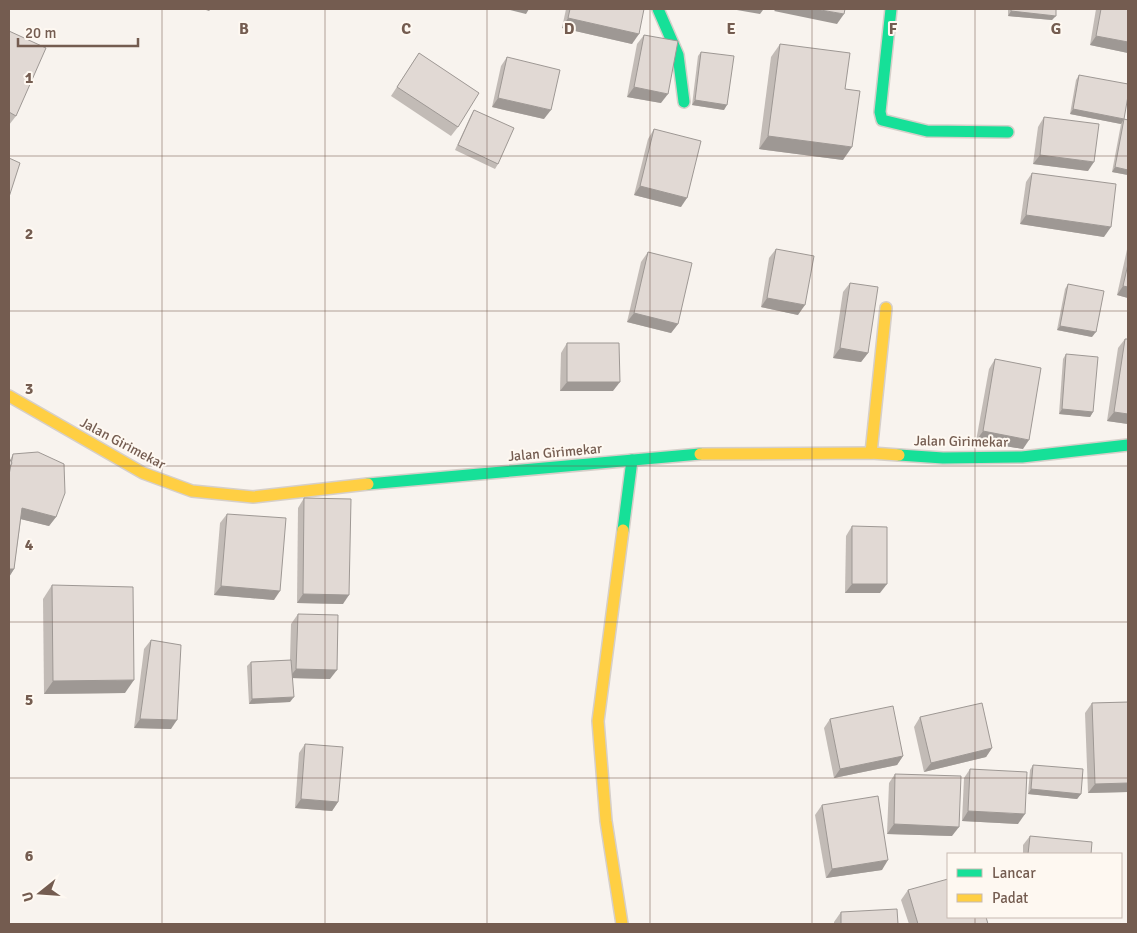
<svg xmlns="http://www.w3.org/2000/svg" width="1137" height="933" font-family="Signika,sans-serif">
<rect width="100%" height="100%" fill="#f8f3ee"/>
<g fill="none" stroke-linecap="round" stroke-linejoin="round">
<defs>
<g id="fast">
<path d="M658 9 678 55 684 102"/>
<path d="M891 9 880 112 882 120 927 131 1008 132"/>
<path d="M899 455 943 458 1022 457 1128 445"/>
<path d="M368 484 700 454"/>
<path d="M623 530 632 460"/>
</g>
<g id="slow">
<path d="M9 396 143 473 192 491 253 497 368 484"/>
<path d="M871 453 886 308"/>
<path d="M700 454 871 453 899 455"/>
<path d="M622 924 606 821 598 721 623 530"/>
</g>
</defs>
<use href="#fast" stroke="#d6cfc9" stroke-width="14"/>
<use href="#slow" stroke="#d6cfc9" stroke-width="14"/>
<use href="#fast" stroke="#16e098" stroke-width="11"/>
<use href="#slow" stroke="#ffcf43" stroke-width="11"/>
</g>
<g fill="#c2bbb6">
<path d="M566 9H644L632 44 562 28Z"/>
<path d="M1008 9H1056L1052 20 1008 16Z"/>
<path d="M1096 9H1128V53L1090 45Z"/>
<path d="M9 31 16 116 9 125Z"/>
<path d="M644 35 661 103 627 97 637 44Z"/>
<path d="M780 44 845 89 843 160 759 149 771 57Z"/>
<path d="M701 52 724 110 692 105 698 56Z"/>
<path d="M419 53 458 127 451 136 391 96Z"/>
<path d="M507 57 544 119 492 107 501 66Z"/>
<path d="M1079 75 1124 119 1128 120V175L1112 172 1121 124 1070 114 1076 80Z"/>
<path d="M474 110 498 164 495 169 455 150 471 115Z"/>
<path d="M1044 117 1088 171 1033 164 1038 127Z"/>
<path d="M654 129 681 207 634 195 648 139Z"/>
<path d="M1032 173 1104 237 1020 224 1026 182Z"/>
<path d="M1128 245V298L1117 295Z"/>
<path d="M776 249 798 315 761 307 769 258Z"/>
<path d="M648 252 678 324 671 333 627 322 641 262Z"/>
<path d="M850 283 868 353 861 362 833 358 843 292Z"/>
<path d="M1068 284 1092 337 1057 330 1065 289Z"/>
<path d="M1125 339 1128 424 1107 421 1118 348Z"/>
<path d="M567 343 613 391H560L561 353Z"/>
<path d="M1066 354 1093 412 1090 417 1059 414 1063 359Z"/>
<path d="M995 359 1023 449 976 441 989 369Z"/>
<path d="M13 454 56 517 49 526 21 519 14 569 9 577V458L10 460Z"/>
<path d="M304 498 343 604 297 603 298 508Z"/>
<path d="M227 514 274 600 214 595 220 523Z"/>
<path d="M852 526 880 593H845L846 536Z"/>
<path d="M52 585 125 693 44 694 43 599Z"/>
<path d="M298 614 330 679 292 678 290 702 249 704 247 666 251 662 290 660 291 624Z"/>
<path d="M151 640 171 729 134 728 144 649Z"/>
<path d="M1128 702V792L1088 793 1085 713 1092 703Z"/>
<path d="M920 717 992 748 986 757 924 772 914 727Z"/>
<path d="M830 719 903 756 897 765 834 778 824 728Z"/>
<path d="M305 744 338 802 332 811 295 808 299 753Z"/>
<path d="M1033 765 1081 794 1077 799 1028 794 1030 770Z"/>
<path d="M970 769 1018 824 962 821 964 778Z"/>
<path d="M895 774 952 836 887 834 889 783Z"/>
<path d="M822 805 882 870 826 878 815 815Z"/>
<path d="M1030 836 1091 854H1023V845Z"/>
<path d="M908 890 988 924H909L901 900Z"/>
<path d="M841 912 898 924H834V922Z"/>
</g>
<g fill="#9e9894">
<path d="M203 9H211L209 11Z"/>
<path d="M506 9H529L526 14Z"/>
<path d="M700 9H710L709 10Z"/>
<path d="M731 9H759L763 10 760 14Z"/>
<path d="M776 9H815L844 14 837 24 774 11Z"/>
<path d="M1011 11 1056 16 1052 20 1008 16Z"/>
<path d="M568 18 639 34 632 44 562 28Z"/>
<path d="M1096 36 1128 42V53L1090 45Z"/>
<path d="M634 87 668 94 661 103 627 97Z"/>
<path d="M498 98 551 110 544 119 492 107Z"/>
<path d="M695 100 727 105 724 110 692 105Z"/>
<path d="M1073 109 1124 119 1121 124 1070 114Z"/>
<path d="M768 136 852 147 843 160 759 149Z"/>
<path d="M1040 155 1094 162 1088 171 1033 164Z"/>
<path d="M1115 167 1128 170V175L1112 172Z"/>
<path d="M640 186 687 198 681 207 634 195Z"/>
<path d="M1026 215 1111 227 1104 237 1020 224Z"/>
<path d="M1123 286 1128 287V298L1117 295Z"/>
<path d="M767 298 805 305 798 315 761 307Z"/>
<path d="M634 313 678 324 671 333 627 322Z"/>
<path d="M1060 326 1096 332 1092 337 1057 330Z"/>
<path d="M840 348 868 353 861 362 833 358Z"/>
<path d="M567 382H620L613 391H560Z"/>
<path d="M1062 409 1093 412 1090 417 1059 414Z"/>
<path d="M1114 412 1128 414V424L1107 421Z"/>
<path d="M983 431 1029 440 1023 449 976 441Z"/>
<path d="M22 508 56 517 49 526 16 518Z"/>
<path d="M9 569H14L9 577Z"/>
<path d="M852 584H887L880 593H845Z"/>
<path d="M221 586 280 591 274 600 214 595Z"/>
<path d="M303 594 349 595 343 604 297 603Z"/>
<path d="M296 669 337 670 330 679 289 678Z"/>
<path d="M134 680 125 693 44 694 53 681Z"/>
<path d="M294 697 290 702 249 704 252 699Z"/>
<path d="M140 719 177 720 171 729 134 728Z"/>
<path d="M992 748 986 757 924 772 931 763Z"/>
<path d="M903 756 897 765 834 778 840 769Z"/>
<path d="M1128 783V792L1088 793 1095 784Z"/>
<path d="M1031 789 1081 794 1077 799 1028 794Z"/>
<path d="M301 799 338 802 332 811 295 808Z"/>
<path d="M968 811 1025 814 1018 824 962 821Z"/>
<path d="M894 824 959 827 952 836 887 834Z"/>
<path d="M888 860 882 870 826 878 832 869Z"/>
</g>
<g fill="#e1d9d4" stroke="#9e9894">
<path d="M570 9H644L639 34 568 18Z"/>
<path d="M815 9H845L844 14Z"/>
<path d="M1011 9H1056V16L1011 11Z"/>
<path d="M1101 9H1128V42L1096 36Z"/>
<path d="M9 31 46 48 16 116 9 112Z"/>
<path d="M644 35 678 41 668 94 634 87Z"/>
<path d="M780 44 850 53 845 89 860 91 852 147 768 136Z"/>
<path d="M701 52 734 56 727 105 695 100Z"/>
<path d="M419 53 479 93 458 127 397 87Z"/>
<path d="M507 57 560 70 551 110 498 98Z"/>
<path d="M1079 75 1128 84V96L1124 119 1073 109Z"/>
<path d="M474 110 514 128 498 164 458 145Z"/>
<path d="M1044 117 1099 124 1094 162 1040 155Z"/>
<path d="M1124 119 1128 120V170L1115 167Z"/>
<path d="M654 129 701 141 687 198 640 186Z"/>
<path d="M9 158 20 163 9 197Z"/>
<path d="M1032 173 1116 184 1111 227 1026 215Z"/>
<path d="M776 249 814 256 805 305 767 298Z"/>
<path d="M648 252 692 263 678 324 634 313Z"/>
<path d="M1128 264V287L1123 286Z"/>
<path d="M850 283 878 287 868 353 840 348Z"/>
<path d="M1068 284 1104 291 1096 332 1060 326Z"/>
<path d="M1125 339H1128V414L1114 412Z"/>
<path d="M567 343H619L620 382H567Z"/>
<path d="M1066 354 1098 357 1093 412 1062 409Z"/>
<path d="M995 359 1041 368 1029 440 983 431Z"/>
<path d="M38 452 64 464 65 493 56 517 22 508 14 569H9V475L13 454Z"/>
<path d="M9 458 12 463 9 468Z"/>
<path d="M304 498 351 499 349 595 303 594Z"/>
<path d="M227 514 286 518 280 591 221 586Z"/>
<path d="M852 526 887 527V584H852Z"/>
<path d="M52 585 133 587 134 680 53 681Z"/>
<path d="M298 614 338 615 337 670 296 669Z"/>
<path d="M151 640 181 645 177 720 140 719Z"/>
<path d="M291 660 294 697 252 699 251 662Z"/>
<path d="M1128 702V783L1095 784 1092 703Z"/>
<path d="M982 703 992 748 931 763 920 717Z"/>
<path d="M893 706 903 756 840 769 830 719Z"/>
<path d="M305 744 343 747 338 802 301 799Z"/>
<path d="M1033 765 1083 769 1081 794 1031 789Z"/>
<path d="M970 769 1027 772 1025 814 968 811Z"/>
<path d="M895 774 961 776 959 827 894 824Z"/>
<path d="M878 796 888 860 832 869 822 805Z"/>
<path d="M1030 836 1092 842 1091 854H1028Z"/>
<path d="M948 879V917H986L988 924H918L908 890Z"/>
<path d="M897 909 898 924H841V912Z"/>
</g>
<path fill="none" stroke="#745c50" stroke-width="1" stroke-opacity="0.55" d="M162 9V924M325 9V924M487 9V924M650 9V924M812 9V924M975 9V854M9 156H1128M9 311H1128M9 466H1128M9 622H1128M9 778H1128M975 917V924"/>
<g text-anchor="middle" stroke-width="4" stroke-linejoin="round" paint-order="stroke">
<g font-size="14" fill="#745c50" stroke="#fef8f1">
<text transform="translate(961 441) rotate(1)" y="5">Jalan Girimekar</text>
<text transform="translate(123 443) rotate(28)" y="5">Jalan Girimekar</text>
<text transform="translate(555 452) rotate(-5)" y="5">Jalan Girimekar</text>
</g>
</g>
<g font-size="16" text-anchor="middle" font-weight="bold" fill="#745c50" stroke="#fef8f1" stroke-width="4" stroke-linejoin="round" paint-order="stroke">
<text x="244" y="34">B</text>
<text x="406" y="34">C</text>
<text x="569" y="34">D</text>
<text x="731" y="34">E</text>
<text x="893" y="34">F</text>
<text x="1056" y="34">G</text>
<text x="29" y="83">1</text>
<text x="29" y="239">2</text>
<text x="29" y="394">3</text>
<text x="29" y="550">4</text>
<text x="29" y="705">5</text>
<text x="29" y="861">6</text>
</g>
<rect width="1137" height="933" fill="none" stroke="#745c50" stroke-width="20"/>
<rect x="947" y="853" width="175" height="65" fill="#fef8f1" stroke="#c7bab1"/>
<rect x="957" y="869" width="25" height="8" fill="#16e098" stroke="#c7bab1"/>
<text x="992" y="878" font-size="15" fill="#745c50">Lancar</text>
<rect x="957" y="894" width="25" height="8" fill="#ffcf43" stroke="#c7bab1"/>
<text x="992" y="903" font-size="15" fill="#745c50">Padat</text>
<g transform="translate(40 893) rotate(253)" stroke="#fef8f1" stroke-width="4" paint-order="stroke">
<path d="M0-4L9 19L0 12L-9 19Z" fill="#745c50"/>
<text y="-8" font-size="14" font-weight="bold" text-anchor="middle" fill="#745c50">U</text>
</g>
<path d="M18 38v8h120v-8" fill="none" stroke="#745c50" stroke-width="2.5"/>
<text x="25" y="38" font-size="15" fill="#745c50" stroke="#fef8f1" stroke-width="4" paint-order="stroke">20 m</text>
</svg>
